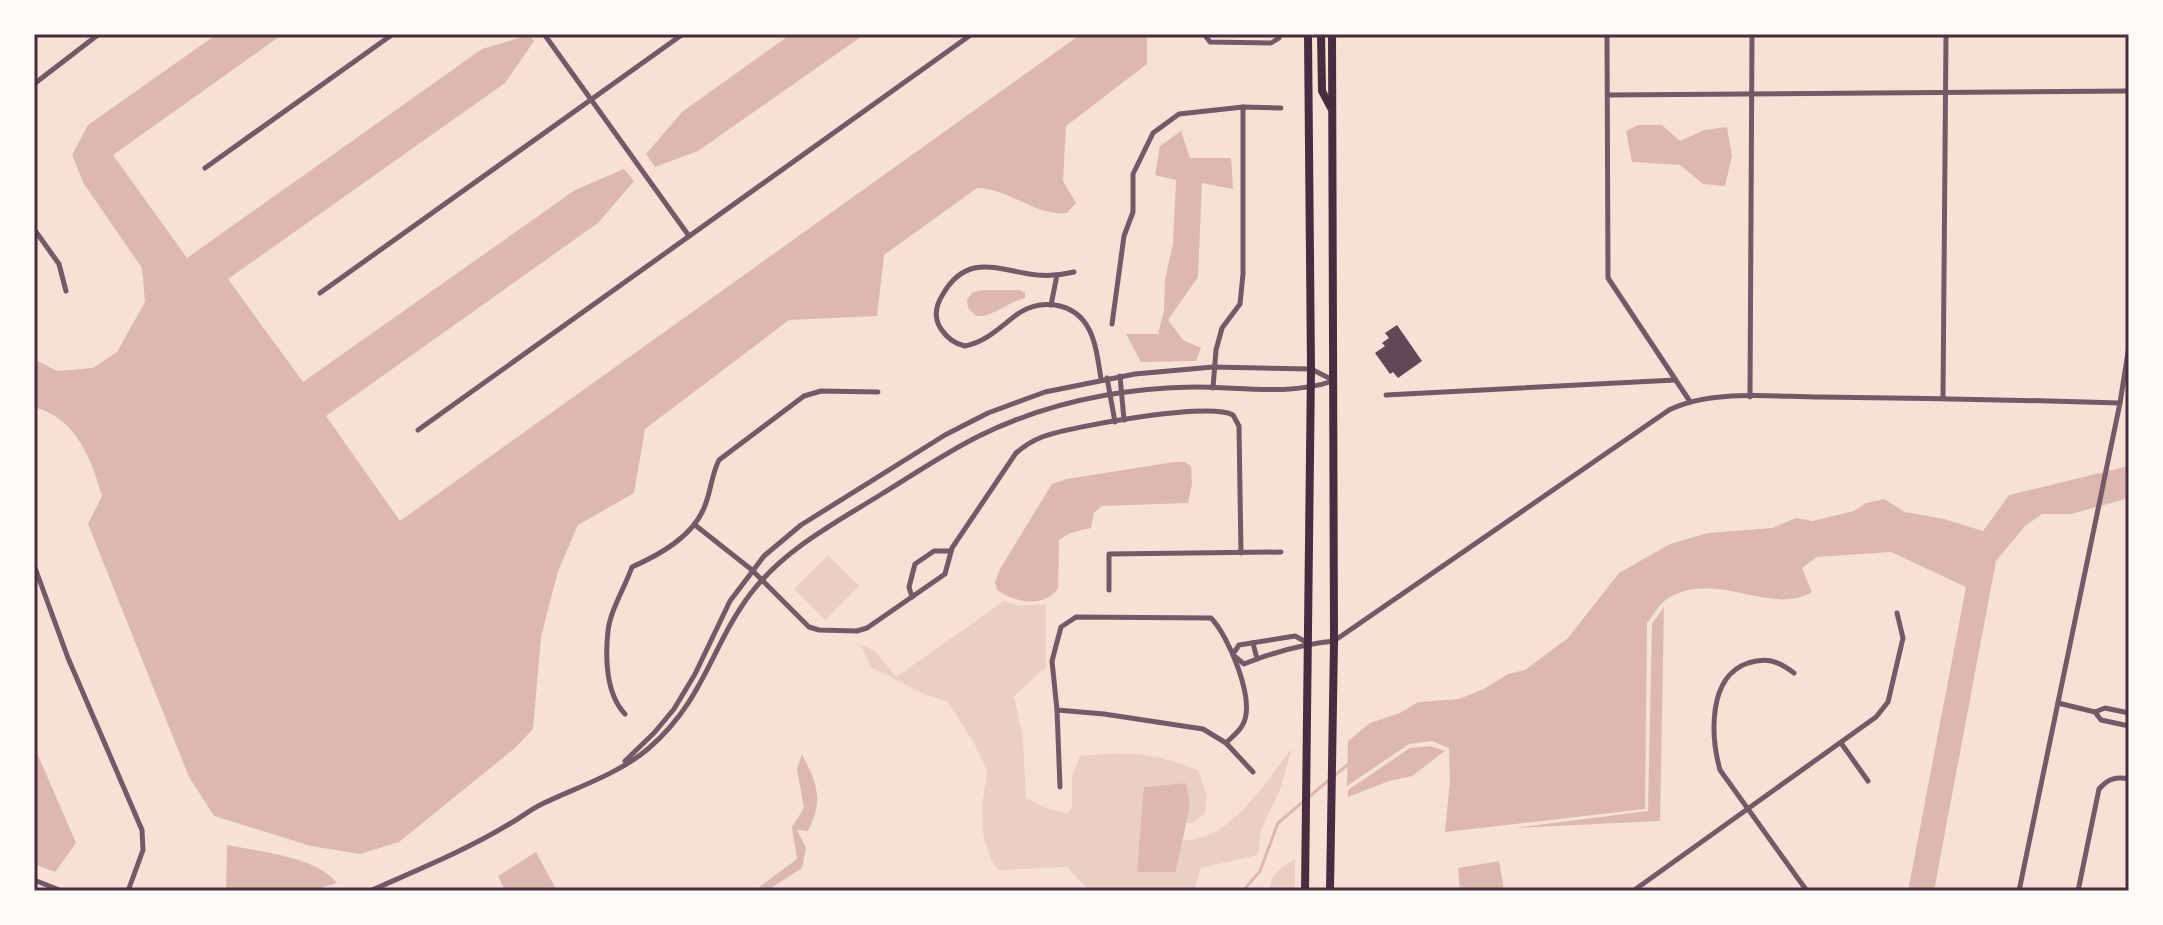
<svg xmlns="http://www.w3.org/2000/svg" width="2163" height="925" font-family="'Titillium Web',sans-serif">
<rect width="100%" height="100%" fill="#f7e1d7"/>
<g fill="#ebcfc5">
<path d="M828 555 859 586 825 620 794 589Z"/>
<path d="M1004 601 1017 605H1046V667L1014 696 1023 738 1026 798 1049 809 1067 813 1072 807V776L1080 756C1126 751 1156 753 1198 770L1207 796 1205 814 1192 823H1186L1190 803 1186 783 1144 787 1176 872 1183 840C1230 842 1266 781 1292 748L1281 787 1261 830 1258 855 1201 868 1194 891H1089L1067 867 999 870 991 860 983 833 982 806 987 770 974 743 948 702 922 693 871 667 860 644 875 651 896 677Z"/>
<path d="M1295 859V891H1270C1270 874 1282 867 1295 859Z"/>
</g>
<g fill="#dcb8b0">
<path d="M217 34H283L113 155 187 258 482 49 529 35 534 41 505 83 228 279 303 382 575 190 624 169 634 181 598 223 326 416 400 521 1081 34H1147V64L1066 126 1063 181 1076 203 1067 213C1036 217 1009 188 977 188L884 255 877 316 789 320 645 429 634 493 578 525 558 571 541 637 533 729 515 748 399 842 360 854 311 846 214 816 189 777 88 524 102 496C91 458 76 418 34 407V359L57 371 93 368 117 352 145 302 142 268 84 184 72 155 88 125Z"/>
<path d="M791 34H865L698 151 655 167 646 154 682 112Z"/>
<path d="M1638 125H1662L1680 141 1704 130 1727 127 1732 156 1725 186 1703 184 1680 165 1632 162 1626 131Z"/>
<path d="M1181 131 1190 158H1231L1233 189 1202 183 1198 277 1168 320 1183 340 1201 348 1196 361 1141 362 1126 334H1158L1164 311 1165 280 1173 243 1176 180 1155 175 1160 146Z"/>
<path d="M985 290H1020L1025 293V298C1007 302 994 317 976 316L968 308 967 300 973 292Z"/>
<path d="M1174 462H1185L1191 466 1192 484 1188 503 1102 506 1094 513 1091 528 1070 533 1059 540 1058 588C1045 609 1013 602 997 590L995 582 1000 569 1052 484 1067 479Z"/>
<path d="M2129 466V498L2071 514H2042L2025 526 1996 561 1934 891H1908L1966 587 1891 552 1817 557 1802 568 1812 592C1769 617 1716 568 1667 599 1659 604 1653 616 1647 623L1645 809 1445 832 1450 780 1449 748 1432 741 1409 744 1347 786 1348 741 1370 723 1400 713 1418 702 1459 699 1484 689 1508 674 1525 670 1568 638 1619 573 1670 544 1708 533 1772 528 1796 518 1813 521 1854 511 1866 503 1884 499 1905 512 1944 519 1983 531 2009 495Z"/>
<path d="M1664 607 1660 821 1515 828 1648 811 1652 624Z"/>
<path d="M34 746 76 843 55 872 34 864Z"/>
<path d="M1431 746 1445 751 1412 776 1389 781 1348 797V790L1410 748Z"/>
<path d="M802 754C817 784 824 799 808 831L797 830 806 848 802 868 771 888V891H758V888L797 859 792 827 804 808 797 769Z"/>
<path d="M1186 783 1190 804 1176 872H1137L1144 787Z"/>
<path d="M227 845C260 852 316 856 337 883L310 891H226Z"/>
<path d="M536 852 557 891H505L498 876Z"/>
<path d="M1499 861 1504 890 1460 891 1458 868Z"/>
</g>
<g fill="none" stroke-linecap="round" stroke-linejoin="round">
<g stroke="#dcb8b0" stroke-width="3">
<path d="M1335 775 1351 762"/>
<path d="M1243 891 1260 871 1278 823 1329 780"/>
</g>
</g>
<path fill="#644757" d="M1397 325 1422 361 1398 378 1393 372 1390 374 1375 353 1385 346 1382 343 1389 338 1385 333Z"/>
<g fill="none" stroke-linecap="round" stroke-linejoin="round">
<g stroke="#755966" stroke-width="5">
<path d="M544 34 689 236"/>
<path d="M1204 34 1210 42 1271 43 1279 38V34"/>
<path d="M1607 34 1608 278 1689 400"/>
<path d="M34 84 99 34"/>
<path d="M1609 95 2129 91"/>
<path d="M205 168 393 34"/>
<path d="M34 229 59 264 66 291"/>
<path d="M1074 272C1062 275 1049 276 1037 275 1000 271 968 251 943 294 936 305 933 317 941 329 947 338 955 344 965 346 987 342 1002 325 1019 313 1030 306 1042 303 1055 305 1093 311 1096 347 1101 379"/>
<path d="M320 293 683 34"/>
<path d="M1051 305 1057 275"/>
<path d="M1112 324 1124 236 1133 212V174L1153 133 1179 114 1243 107 1281 108"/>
<path d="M1120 376 1124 420"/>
<path d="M1107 378 1115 422"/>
<path d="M1213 388 1216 350 1222 328 1240 304 1243 274V107"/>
<path d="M1386 395 1675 380"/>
<path d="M1750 397 1752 34"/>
<path d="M1943 398 1946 34"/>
<path d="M418 430 972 34"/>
<path d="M695 525 752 570 809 627 819 630 857 631 867 628 945 574 952 548 1016 453C1024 446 1032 441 1042 437 1071 426 1209 402 1233 415L1239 426 1241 553"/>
<path d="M34 565 68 658 142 830 143 850 128 891"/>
<path d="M1109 590V554L1281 552"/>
<path d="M912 597 909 587 915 564 934 551H951"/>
<path d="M1253 643 1257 659"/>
<path d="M1233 654 1239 645 1295 636 1308 643"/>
<path d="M1233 655 1244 664C1274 652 1302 644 1334 641L1669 410C1710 389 1774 397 1820 397 1920 398 2020 400 2120 403"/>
<path d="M1794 673C1778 661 1767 657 1748 663 1707 677 1711 737 1720 770L1807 891"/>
<path d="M2058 703 2095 712 2105 708 2129 713"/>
<path d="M1057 710 1104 714 1203 729 1226 743 1253 772"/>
<path d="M2095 712 2101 720 2129 726"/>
<path d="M625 714C606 694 605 658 608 631 610 611 625 587 632 567 659 555 692 537 704 508 711 492 711 476 719 460L804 396 821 391 878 392"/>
<path d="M1841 743 1868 781"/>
<path d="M625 761 654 733 674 709 695 674 730 601 764 556 801 525 945 435 988 413 1045 392 1135 374 1213 367 1311 369 1333 380"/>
<path d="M1060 787 1057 710 1052 661 1061 627 1076 617 1211 618C1228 635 1256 700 1243 724 1240 731 1232 737 1226 743"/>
<path d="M34 880 62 891"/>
<path d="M370 891C417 870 467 850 511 823 522 817 531 809 542 804 577 787 619 774 649 748 704 701 711 646 751 593 785 549 835 523 880 495 913 475 945 453 979 436 1046 403 1121 388 1195 387 1241 387 1289 396 1333 381"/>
<path d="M1633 891 1876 717 1888 702 1903 638 1897 613"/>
<path d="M2019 891 2120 403 2129 346"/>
<path d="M2078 891 2099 789C2108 779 2116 776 2129 779"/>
</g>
<g stroke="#4a2c40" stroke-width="8">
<path d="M1321 34 1322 91 1331 108"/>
<path d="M1305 891 1311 369 1308 34"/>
<path d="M1330 891 1334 641 1332 34"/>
</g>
</g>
<rect width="2163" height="925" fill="none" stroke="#fffaf5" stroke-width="72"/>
<rect x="36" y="36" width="2091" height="853" fill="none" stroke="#4a2c40" stroke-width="3"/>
</svg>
